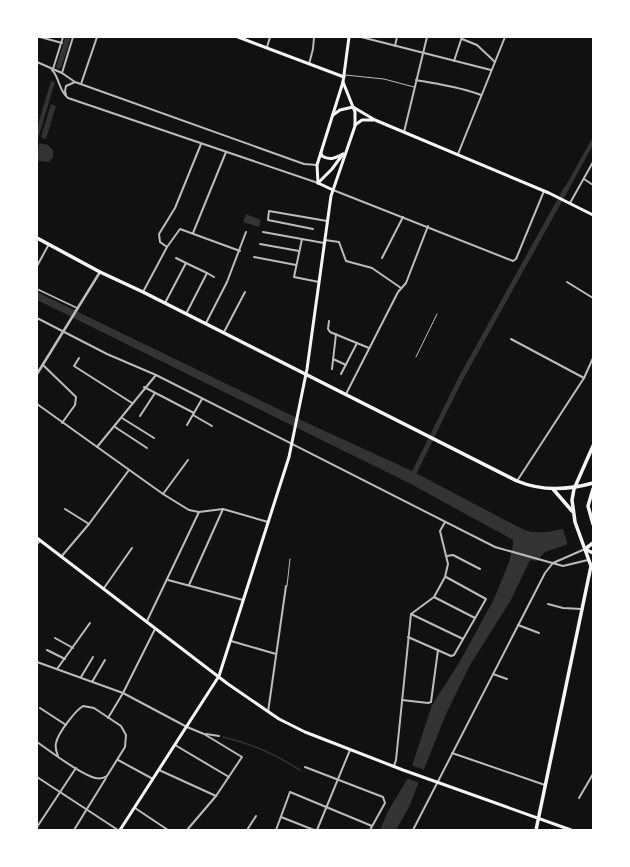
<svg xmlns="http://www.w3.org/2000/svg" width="630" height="867" font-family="'Public Sans',sans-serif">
<rect width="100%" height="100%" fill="#111"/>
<g fill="#333">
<path d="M51 81 55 82 37 142V128Z"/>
<path d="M51 104 56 106 46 139 41 137Z"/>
<path d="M593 137V145L565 196 561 194Z"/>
<path d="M39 143 48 145 53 150V157L49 162 37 161Z"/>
<path d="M246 214 261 220 259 227 243 222Z"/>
<path d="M37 292 303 421 412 471 524 530C546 537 571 526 593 520V536L545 552 537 561 530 560 511 600 470 665 446 714 409 807 396 830H380L388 811 408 778 432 705 459 663 494 599 509 562 513 546V540L409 483 37 300Z"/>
</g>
<g fill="#111">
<path d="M593 518V538L568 546 562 526Z"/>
<path d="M411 765 425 770 420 783 406 778Z"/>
</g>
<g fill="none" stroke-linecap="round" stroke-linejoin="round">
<path stroke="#333" stroke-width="1.5" d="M223 737C254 745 273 753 300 770"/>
<g stroke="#333" stroke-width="5">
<path d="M59 66 68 37"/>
<path d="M412 477 461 378 566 189"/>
</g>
<g stroke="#bcbcbc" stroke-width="1">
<path d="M345 75 384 79 414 87"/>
<path d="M416 357 437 314"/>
<path d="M592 564 593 558"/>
<path d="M287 586 290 559"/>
</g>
<path stroke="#bcbcbc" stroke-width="1.5" d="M37 289 77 308"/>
<g stroke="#bcbcbc" stroke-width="2">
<path d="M40 37 62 43"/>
<path d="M361 37 491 70"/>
<path d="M462 39 477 45 495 62"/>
<path d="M395 46 397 37"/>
<path d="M267 47 270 37"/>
<path d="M454 61 462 37"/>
<path d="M37 62 62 73 75 82 304 164 317 165"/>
<path d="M309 64 313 49 314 37"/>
<path d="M53 69 63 37"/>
<path d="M52 70C60 78 58 90 68 98L318 183"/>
<path d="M62 73 73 37"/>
<path d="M416 80C438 84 462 87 481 95"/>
<path d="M81 84 97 37"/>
<path d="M66 95 65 91 66 86 75 82"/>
<path d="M404 132 427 37"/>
<path d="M458 154 505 37"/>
<path d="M584 179 593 185"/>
<path d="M333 190 513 261 516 259 544 191"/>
<path d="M570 203 593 162"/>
<path d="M313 229 268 220 269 211 327 221"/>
<path d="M263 232 324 243"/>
<path d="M193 233 226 152"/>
<path d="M302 239 294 277 319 282"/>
<path d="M325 240 339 242 346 261 372 268 401 288"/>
<path d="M260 244 299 251"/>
<path d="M167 247 160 242 159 234 175 208 201 144"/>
<path d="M254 257 296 265"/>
<path d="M176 258 186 263"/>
<path d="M382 258 403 217"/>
<path d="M37 266 49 244"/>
<path d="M207 273 214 277"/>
<path d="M567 282 593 298"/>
<path d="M143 292 167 247 180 229 240 251"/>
<path d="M165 303 186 263 207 273 186 314"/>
<path d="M37 318 107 354 156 375 495 547 563 566 588 560"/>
<path d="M329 321 328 329 330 332 369 348"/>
<path d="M206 323 227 282 246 232"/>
<path d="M224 332 245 292"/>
<path d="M511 339 584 378"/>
<path d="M79 358 74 366 132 403"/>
<path d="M333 359 346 365"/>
<path d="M43 365 76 397 75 405 62 423"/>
<path d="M332 369 336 334"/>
<path d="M341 374 357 343"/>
<path d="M144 387 194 413"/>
<path d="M346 394 398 292 406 283 428 226"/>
<path d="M37 404 163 494 189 510 199 512 223 509 268 522"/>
<path d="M193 415 212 426"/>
<path d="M140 416 155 393"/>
<path d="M122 418 154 438"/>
<path d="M187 425 202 399"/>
<path d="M115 427 147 448"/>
<path d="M97 447 156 375"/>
<path d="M517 481 584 378 593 358"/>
<path d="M163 494 188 460"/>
<path d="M65 509 89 524"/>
<path d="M37 544 40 541"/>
<path d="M447 556 453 555 480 569"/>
<path d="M61 557 89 524 129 470"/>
<path d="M168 580 243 600"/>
<path d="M189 585 223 509"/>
<path d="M104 588 132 548"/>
<path d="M434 597 475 618"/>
<path d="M548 604 563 608 581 609"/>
<path d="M411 614 463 639"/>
<path d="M147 621 199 512"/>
<path d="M518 625 539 633"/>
<path d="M408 637 451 656 454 655 486 599 446 577"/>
<path d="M55 638 73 648"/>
<path d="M231 641 276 654"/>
<path d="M47 650 65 659"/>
<path d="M37 662 123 693 187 727 204 734 242 757 216 796 187 830"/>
<path d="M57 669 90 623"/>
<path d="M493 674 507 679"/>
<path d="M81 677 93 657"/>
<path d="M92 682 105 660"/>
<path d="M402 700 428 703 431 702 438 650"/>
<path d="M40 708 66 725"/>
<path d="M268 712 286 586"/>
<path d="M108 718 123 693 155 629"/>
<path d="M206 734 219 736"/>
<path d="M37 742C53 753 74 770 92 777 97 779 102 779 107 776L125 747 126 735 121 726 94 708 83 706C75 711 58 733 56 743 55 747 56 751 58 756"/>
<path d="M175 745 229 777"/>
<path d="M452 753 545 785"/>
<path d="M118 760 153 779"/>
<path d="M394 766 396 760 411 614 434 597 445 577 448 564 440 531 445 522"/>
<path d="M305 767 383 797 385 803 370 830"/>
<path d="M159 770 216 796"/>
<path d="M37 777 118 830"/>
<path d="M579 798 593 774"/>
<path d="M135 808 168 830"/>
<path d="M281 817 314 830"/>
<path d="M37 827 76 768"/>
<path d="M74 830 106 778"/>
<path d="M247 830 256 816"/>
<path d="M276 830 290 792 372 826"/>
<path d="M317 830 350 750"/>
<path d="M413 830 545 573 553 563 585 549"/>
</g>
<path stroke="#bcbcbc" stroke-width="2.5" d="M37 374 100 272"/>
<g stroke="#f5f5f5" stroke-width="3">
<path d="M238 37 344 77"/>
<path d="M353 107 375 120 549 193 593 215"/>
<path d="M333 115 340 110 353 107"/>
<path d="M355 125 362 120H373"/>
<path d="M321 153 322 156C330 161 335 158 343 154"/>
<path d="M318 183 317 165 343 82 349 37"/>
<path d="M318 183 332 169 343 154"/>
<path d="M318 183 333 190"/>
<path d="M37 538 228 684 279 719 305 732 403 770 571 830"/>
<path d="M120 830 219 676 289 457 307 369 331 196 355 126V112L343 82"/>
</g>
<g stroke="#f5f5f5" stroke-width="3.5">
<path d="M37 238 100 272 143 292 517 481C541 491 568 490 593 483"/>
<path d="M553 489 572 511"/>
<path d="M593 489 588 506 593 524"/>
<path d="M585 549 593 543"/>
<path d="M585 549 593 553"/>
<path d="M536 830 591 566 575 522 572 500 574 489 593 446"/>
</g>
</g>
<rect width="630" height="867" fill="none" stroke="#ffffff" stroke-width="76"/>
</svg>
